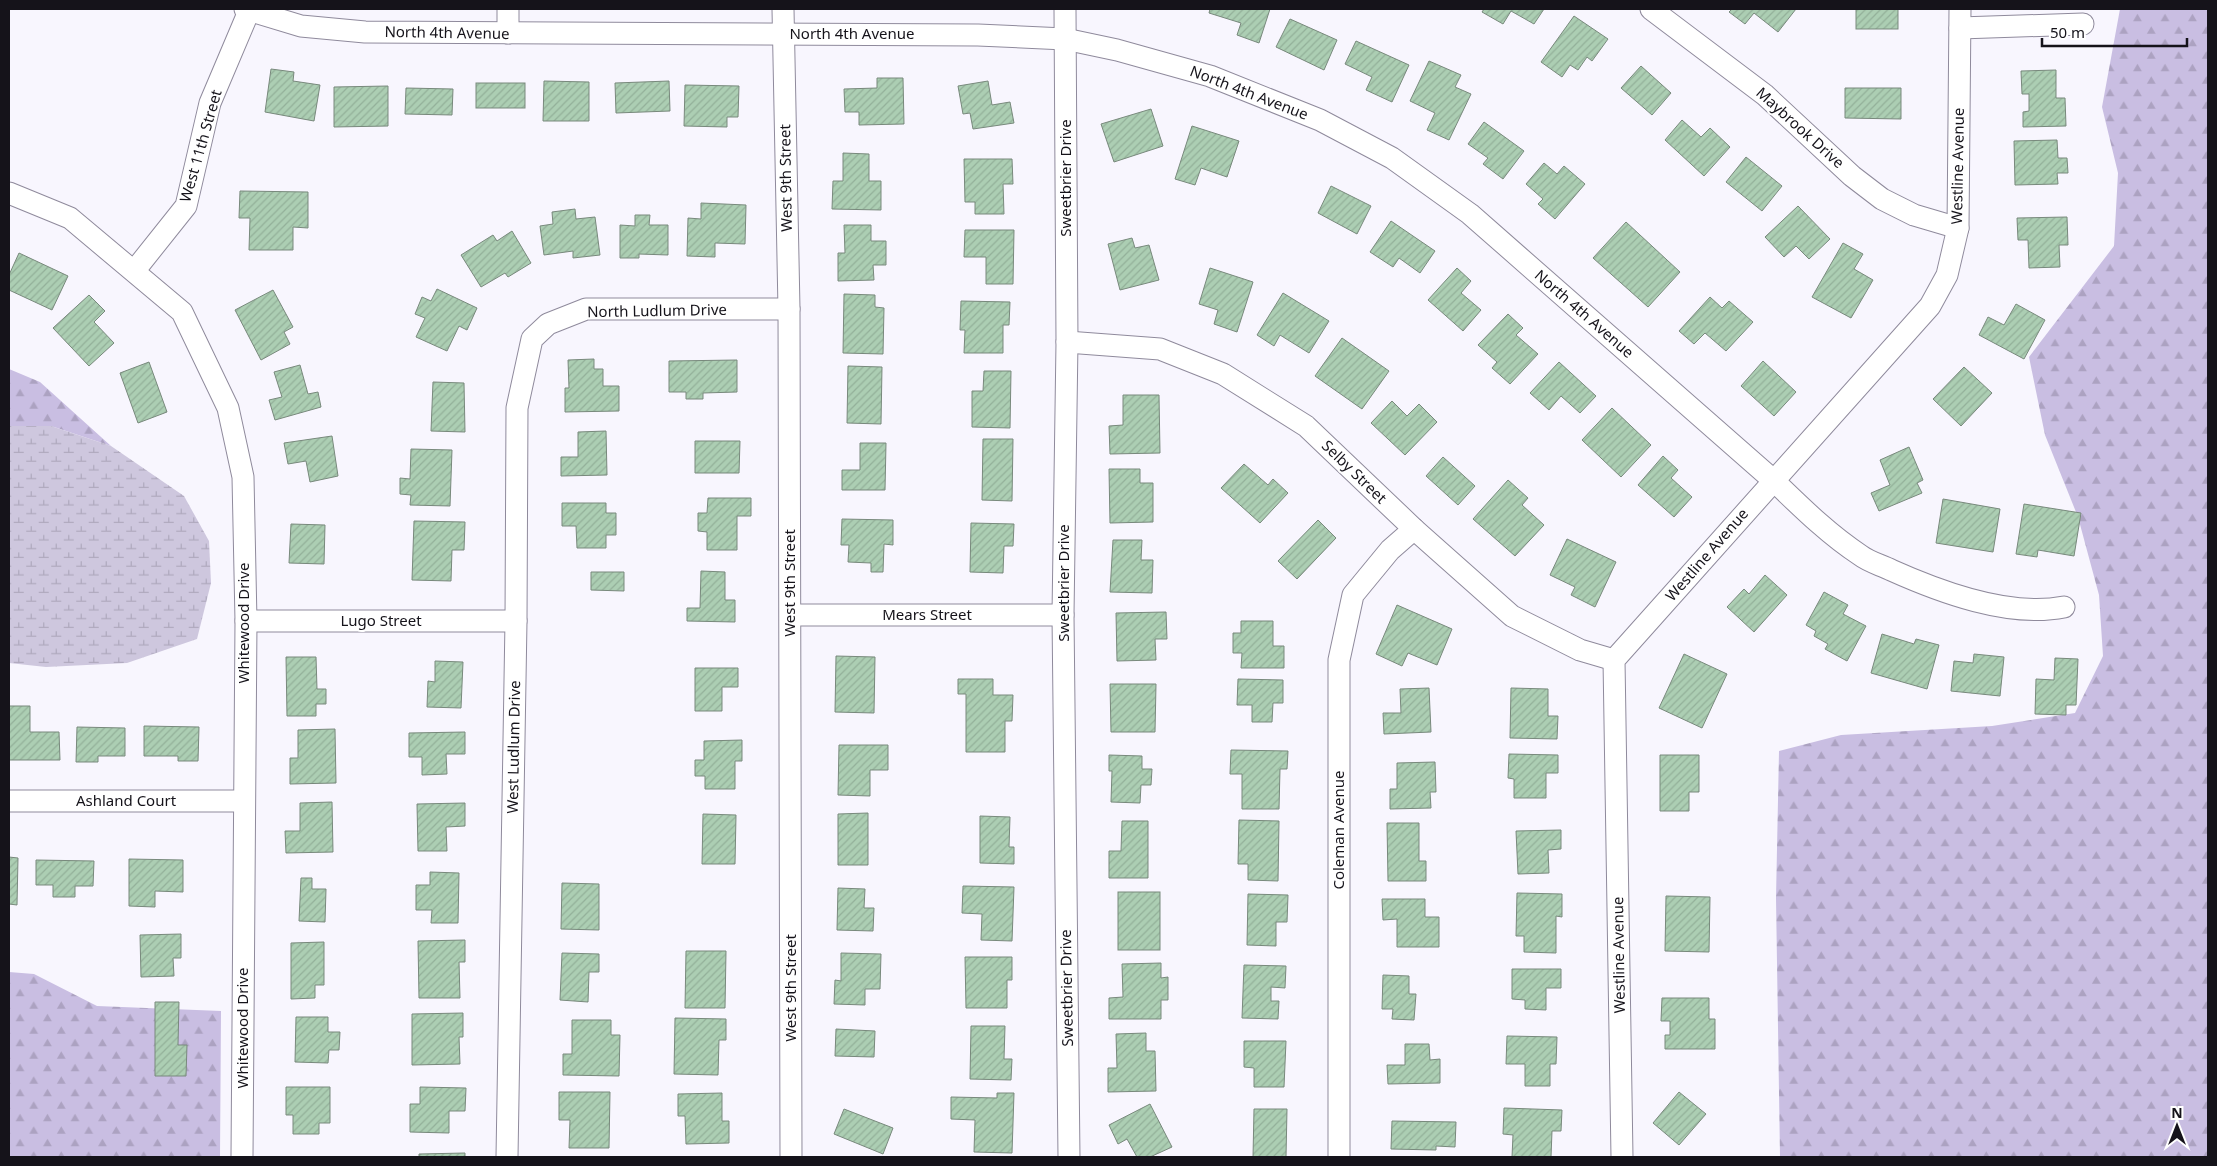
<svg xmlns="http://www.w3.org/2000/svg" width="2217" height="1166" font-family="'Noto Sans',sans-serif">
<defs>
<pattern id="forest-firs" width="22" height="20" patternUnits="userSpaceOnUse" patternTransform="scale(1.25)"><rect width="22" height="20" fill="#c9bee2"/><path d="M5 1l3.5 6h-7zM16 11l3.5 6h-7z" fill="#aca2c1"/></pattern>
<pattern id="wetland-marsh" width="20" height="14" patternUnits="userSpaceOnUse" patternTransform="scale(1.25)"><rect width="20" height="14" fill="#cec7de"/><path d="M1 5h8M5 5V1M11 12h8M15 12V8" fill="none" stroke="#b0aabe"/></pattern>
<pattern id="building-hatch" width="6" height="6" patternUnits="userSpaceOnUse" patternTransform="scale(1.25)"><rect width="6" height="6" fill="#acceb3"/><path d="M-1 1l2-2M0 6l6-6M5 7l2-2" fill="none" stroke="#93b099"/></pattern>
</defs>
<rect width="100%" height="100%" fill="#f8f6fe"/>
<g fill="url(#forest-firs)">
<path d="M2120 9H2208V1157H1780L1776 898 1779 751 1841 735 1992 726 2075 713 2103 656 2099 595 2078 517 2045 435 2029 357 2114 246 2118 173 2102 107Z"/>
<path d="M9 369 40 382 111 446 51 426H9Z"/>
<path d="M9 972 34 974 97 1006 221 1011 220 1157H9Z"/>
</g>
<path fill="url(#wetland-marsh)" d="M9 426H51L111 446 184 496 209 541 211 583 197 639 127 663 46 667 9 663Z"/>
<g fill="url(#building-hatch)" stroke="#78897c">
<path d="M1210 9H1270L1259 43 1237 35 1241 23 1209 13Z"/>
<path d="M1484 9H1544L1534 24 1511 11 1503 24 1482 12Z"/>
<path d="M1732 9H1796L1778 32 1754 13 1745 24 1729 12Z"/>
<rect x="1856" y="9" width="42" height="20"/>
<path d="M1574 16 1608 39 1592 61 1587 57 1578 70 1570 65 1562 77 1541 62Z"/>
<path d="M1290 19 1337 40 1324 70 1276 47Z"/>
<path d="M1356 41 1409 65 1392 102 1366 90 1372 77 1345 64Z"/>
<path d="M1429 61 1461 75 1455 87 1471 94 1449 140 1427 130 1435 113 1410 101Z"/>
<path d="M1641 66 1671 93 1652 115 1621 88Z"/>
<path d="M271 69 294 72 293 81 320 85 314 121 265 112Z"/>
<path d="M2056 70V98H2065L2066 126 2023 127V112L2029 111V94H2022L2021 71Z"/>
<path d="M877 78H903L904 124 859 125V112H845L844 89 877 88Z"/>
<path d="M544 81 589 82V121H543Z"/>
<path d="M669 81 670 111 616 113 615 83Z"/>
<path d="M988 81 992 105 1010 102 1014 123 973 129 970 113 963 114 958 86Z"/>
<rect x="476" y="83" width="49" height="25"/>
<path d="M685 85 739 86 738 117H727V127L684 126Z"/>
<path d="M388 86V126L334 127V87Z"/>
<path d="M406 88 453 89 452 115 405 114Z"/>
<path d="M1845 88H1901V119L1845 118Z"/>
<path d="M1151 109 1163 146 1114 162 1101 124Z"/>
<path d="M1682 120 1701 137 1710 128 1730 147 1704 176 1665 140Z"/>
<path d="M1484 122 1524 151 1503 179 1483 164 1488 158 1468 144Z"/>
<path d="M1192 126 1239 141 1227 177 1201 168 1195 185 1175 179Z"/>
<path d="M2057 140 2058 158H2067L2068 173H2057L2058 184 2015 185 2014 141Z"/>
<path d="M843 153 869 154V181H881V210L832 209 833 181H843Z"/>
<path d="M1746 157 1782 186 1762 211 1726 182Z"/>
<path d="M964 159H1012L1013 184H1003L1004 214H975V202H965Z"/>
<path d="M1544 163 1557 174 1564 166 1585 184 1555 219 1538 204 1543 199 1526 184Z"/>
<path d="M1331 186 1371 206 1357 234 1318 213Z"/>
<path d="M240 191 308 192V228L293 227V250H249L250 218H239Z"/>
<path d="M701 203 746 205 745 244 715 243V257L687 256 688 218 701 219Z"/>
<path d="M1798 206 1830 239 1809 259 1796 246 1784 257 1765 237Z"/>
<path d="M575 209 576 219 595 217 600 255 573 258V251L544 255 540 226 553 224 552 212Z"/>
<path d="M635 215H650L649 225H668V255L639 254V258H620V225L635 226Z"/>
<path d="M2067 217 2068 245H2059L2060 267 2029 268 2028 240H2018L2017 218Z"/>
<path d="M1391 221 1435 251 1420 273 1399 258 1393 267 1370 252Z"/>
<path d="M1626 222 1680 272 1648 307 1593 258Z"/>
<path d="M844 225H871V241H886V265H873L874 280 838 281V253H845Z"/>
<path d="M965 230H1014L1013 284H986V257H964Z"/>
<path d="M512 231 531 263 508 277 505 273 481 287 461 255 493 235 497 241Z"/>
<path d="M1132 238 1135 248 1149 245 1159 280 1120 290 1108 244Z"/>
<path d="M1843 243 1863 254 1854 269 1873 280 1851 318 1812 297Z"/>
<path d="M19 253 68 276 52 310 9 290V275Z"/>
<path d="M1210 268 1253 282 1237 332 1214 324 1218 310 1199 304Z"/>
<path d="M1457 268 1471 281 1461 293 1481 310 1463 331 1428 300Z"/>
<path d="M437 289 477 308 467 330 459 326 447 351 416 337 425 318 415 314 422 297 431 301Z"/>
<path d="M273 290 293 327 284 332 290 344 261 360 235 310Z"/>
<path d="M1283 293 1329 321 1309 353 1280 335 1274 346 1257 335Z"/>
<path d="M844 294 875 295V307L884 308 883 354 843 353Z"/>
<path d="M89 295 105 311 94 322 114 343 89 366 53 328Z"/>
<path d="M1710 297 1722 308 1729 301 1753 322 1726 351 1705 333 1694 344 1679 331Z"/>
<path d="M961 301 1010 302 1009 325H1003V353H964L965 330H960Z"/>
<path d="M2016 304 2045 320 2024 359 1979 335 1988 317 2004 325Z"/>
<path d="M1508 314 1523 328 1516 335 1538 354 1510 384 1492 368 1497 362 1478 345Z"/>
<path d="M1342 338 1389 371 1362 409 1315 376Z"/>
<path d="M594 359V369H603V386H619V411L565 412V388H569L568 360Z"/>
<path d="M737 360V392L703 393V399H686V392H669V361Z"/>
<path d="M1763 361 1796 392 1774 416 1741 386Z"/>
<path d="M149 362 167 412 138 423 120 373Z"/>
<path d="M1559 362 1596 396 1580 413 1561 396 1549 410 1530 393Z"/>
<path d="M300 365 308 394 318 392 321 407 275 420 269 400 282 397 274 372Z"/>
<path d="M848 366 882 367 881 424 847 423Z"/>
<path d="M1964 367 1992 393 1961 426 1933 399Z"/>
<path d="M984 371H1011L1010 428 972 427V391H983Z"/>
<path d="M433 382 464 383 465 432 431 431Z"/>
<path d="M1123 395H1159L1160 453 1110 454 1109 426 1123 425Z"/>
<path d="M1392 401 1407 416 1419 404 1437 422 1405 455 1371 423Z"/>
<path d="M1612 408 1651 445 1621 477 1582 440Z"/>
<path d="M606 431 607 475 561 476V457H578V432Z"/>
<path d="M332 436 338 476 310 482 306 461 288 464 284 443Z"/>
<path d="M983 439H1013L1012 501 982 500Z"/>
<path d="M695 441H740L739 473H695Z"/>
<path d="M860 443H886L885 490H842V470H860Z"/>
<path d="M1909 447 1923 480 1917 483 1922 493 1879 511 1871 493 1890 485 1880 460Z"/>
<path d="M411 449 452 450 450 506 410 505 411 495 400 494V478L410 479Z"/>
<path d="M1663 456 1678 470 1671 478 1692 497 1674 517 1638 485Z"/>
<path d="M1443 457 1475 486 1458 505 1426 476Z"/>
<path d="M1244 464 1268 485 1273 479 1288 493 1260 523 1221 488Z"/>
<path d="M1109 469H1140V483H1153V522L1110 523Z"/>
<path d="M1508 480 1528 498 1522 505 1544 525 1515 556 1473 519Z"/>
<path d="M708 498H751V516H737V550H707V532L698 531V513H707Z"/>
<path d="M1943 499 2000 509 1993 552 1936 543Z"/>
<path d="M562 503H606V513H616V535H606V548H577L576 526H562Z"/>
<path d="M2024 504 2081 513 2074 556 2038 550 2037 557 2016 554Z"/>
<path d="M842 519 893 520V545L884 544 883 572H871V563L848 562 849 545H841Z"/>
<path d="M1318 520 1336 538 1297 579 1278 561Z"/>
<path d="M414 521 465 522 464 550H452L451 581 412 580Z"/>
<path d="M971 523 1014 524 1013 546H1004L1003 573 970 572Z"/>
<path d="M291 524 325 525 324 564 289 563Z"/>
<path d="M1567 539 1616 562 1595 607 1571 595 1575 587 1550 575Z"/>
<path d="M1113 540H1142L1141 560H1153L1152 593 1110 592Z"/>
<path d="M701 571 725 572V600H735V622L687 621V608H700Z"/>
<path d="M591 572H624V591L591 590Z"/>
<path d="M1765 575 1787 595 1754 632 1727 607 1744 589 1749 594Z"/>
<path d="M1824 592 1848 605 1843 614 1866 626 1847 661 1825 649 1828 644 1814 636 1816 631 1806 625Z"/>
<path d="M1397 605 1452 629 1437 665 1408 653 1402 666 1376 654Z"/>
<path d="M1166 612 1167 639H1155L1156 660 1117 661 1116 613Z"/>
<path d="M1241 621H1273V646H1284V668H1241L1242 653H1233V633H1241Z"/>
<path d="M1882 634 1914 644 1916 639 1939 645 1927 689 1871 673Z"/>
<path d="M1684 654 1727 674 1702 728 1659 708Z"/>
<path d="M1974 654 2004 657 2000 696 1951 691 1954 661 1973 663Z"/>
<path d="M836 656 875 657 874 713 835 712Z"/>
<path d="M286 657H316L317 689H326V704H316V716H287Z"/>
<path d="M2055 658 2078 659 2076 705H2066V715L2035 714 2036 679 2054 680Z"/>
<path d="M435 661 463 662 461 708 427 707 428 681 435 682Z"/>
<path d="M695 668H738V687H722V711H695Z"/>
<path d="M958 679H993V695H1013L1012 721H1005V752H966V694H958Z"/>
<path d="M1238 679 1283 680V703H1273L1272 722H1252V705H1237Z"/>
<path d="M1110 684H1156L1155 732H1111Z"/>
<path d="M1429 688 1431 732 1384 734 1383 713H1401L1400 689Z"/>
<path d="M1511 688 1548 689V716H1558L1557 739 1510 738Z"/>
<path d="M9 706H30V732H59L60 760H9Z"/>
<path d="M144 726 199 727 198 761H178V756H144Z"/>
<path d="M77 727 125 728V756H98V762H76Z"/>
<path d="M335 729 336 783 290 784V758H298V730Z"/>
<path d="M465 732V754H446L447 774 422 775V757H409V733Z"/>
<path d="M742 740V761H735V789H705V776H695V760H704V741Z"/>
<path d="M839 745H888V770H870V796L838 795Z"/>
<path d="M1231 750 1288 751 1287 769H1280L1279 809H1242V774H1230Z"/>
<path d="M1509 754 1558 755V773H1546V798H1514V779L1508 778Z"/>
<path d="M1109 755 1142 756V769H1152L1151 785H1141L1140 803 1111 802 1112 771H1109Z"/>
<path d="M1660 755H1699V792H1689V811H1660Z"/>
<path d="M1435 762 1436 792H1430L1431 808 1390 809V789H1397V763Z"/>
<path d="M332 802 333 852 286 853 285 831H300V803Z"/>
<path d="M465 803V826L446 827 447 851H418L417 804Z"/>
<path d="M868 813V865H838V814Z"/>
<path d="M703 814 736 815 735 864H702Z"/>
<path d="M980 816 1010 817 1009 847H1014V864L980 863Z"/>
<path d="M1239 820 1279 821 1278 881 1248 880V864H1238Z"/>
<path d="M1122 821H1148V878H1109V851H1121Z"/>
<path d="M1387 823H1419V861H1426V881H1388Z"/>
<path d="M1561 830V849L1548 850 1549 873 1518 874 1516 831Z"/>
<path d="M9 857 18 858 17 905 9 904Z"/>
<path d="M129 859 183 860V892L155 891V907L129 906Z"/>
<path d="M36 860 94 861 93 886H75V897H53V885H36Z"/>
<path d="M430 872 459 873 458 923H431L432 910H416V885H430Z"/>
<path d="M301 878H312V889H326L325 922 299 921Z"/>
<path d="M562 883 599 884V930L561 929Z"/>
<path d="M963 886 1014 887 1012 941 981 940 982 914 962 913Z"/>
<path d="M838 888 865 889 864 908H874L873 931 837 930Z"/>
<rect x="1118" y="892" width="42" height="58"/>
<path d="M1517 893 1562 894V917L1556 916V953L1524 952V936H1516Z"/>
<path d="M1248 894 1288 895 1287 922H1276V946L1247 945Z"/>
<path d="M1666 896 1710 897 1709 952 1665 951Z"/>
<path d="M1382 899H1425V917H1439V947H1397V919L1383 920Z"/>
<path d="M181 934V958H173L174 976 141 977 140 935Z"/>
<path d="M465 940V962H459L460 998H419L418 941Z"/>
<path d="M324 942V985H315V998L291 999V943Z"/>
<path d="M686 951H726L725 1008H685Z"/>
<path d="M562 953 599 954V972H589L588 1002 560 1000Z"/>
<path d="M841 953 881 954 880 989H865V1005L834 1004 835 980 841 981Z"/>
<path d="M965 957H1012V980H1007V1008H966Z"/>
<path d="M1161 963V978L1168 977V1000H1161V1019H1109V998L1123 997 1122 964Z"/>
<path d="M1244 965 1286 966 1285 988 1271 987V1001H1279L1278 1019 1242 1018Z"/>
<path d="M1512 969H1561V988H1546V1010L1525 1009V1000L1512 999Z"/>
<path d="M1383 975 1409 976V994H1416L1414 1020 1392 1019 1393 1009H1382Z"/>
<path d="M1662 998H1709V1019H1715V1049H1665V1035H1670V1021H1661Z"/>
<path d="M155 1002H179L178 1045H187L186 1076H155Z"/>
<path d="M463 1013V1037H459L460 1064 412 1065V1014Z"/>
<path d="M296 1017H328V1032H340L339 1050H329L328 1063 295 1062Z"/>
<path d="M675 1018 726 1019V1040H719L718 1075 674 1074Z"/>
<path d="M572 1020H611V1035H620L619 1076 563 1075V1054H572Z"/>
<path d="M971 1026H1005L1004 1059H1012L1011 1080 970 1079Z"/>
<path d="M836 1029 875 1031 874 1057 835 1056Z"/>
<path d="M1146 1033V1051H1155L1156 1091 1108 1092V1068H1117L1116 1034Z"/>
<path d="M1507 1036 1557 1037 1556 1064H1550V1086H1525V1064H1506Z"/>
<path d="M1244 1041H1286L1284 1087H1254V1068L1244 1067Z"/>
<path d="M1405 1044H1429L1430 1060 1440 1059V1083L1388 1084 1387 1065H1405Z"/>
<path d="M286 1087H330V1123H319V1134H293V1115H286Z"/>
<path d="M420 1087 466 1088 465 1111H449V1133L410 1132V1104H420Z"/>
<path d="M559 1092H610L609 1148H569L570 1120H559Z"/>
<path d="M1679 1092 1706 1114 1679 1145 1653 1123Z"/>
<path d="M722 1093V1121H729V1143L686 1144 685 1116H678V1094Z"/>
<path d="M997 1093H1014L1012 1153 974 1152 975 1120 951 1119V1097L997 1098Z"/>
<path d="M1150 1104 1172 1147 1150 1157H1137L1127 1139 1118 1144 1109 1125Z"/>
<path d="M1504 1108 1562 1110 1561 1131H1552L1551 1157H1512L1513 1135 1503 1134Z"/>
<path d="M844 1109 893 1128 883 1154 834 1134Z"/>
<path d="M1254 1109H1287L1286 1157H1253Z"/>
<path d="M1392 1121 1456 1122 1455 1147 1436 1146V1150L1391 1149Z"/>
<path d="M465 1153V1157H419V1154Z"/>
</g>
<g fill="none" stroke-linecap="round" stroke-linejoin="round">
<defs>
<g id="minor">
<path d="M245 9 301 26 365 32 978 35 1065 39 1117 50 1210 76 1320 120 1392 158 1470 214 1773 480C1800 506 1828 534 1860 555 1869 562 1881 565 1891 570 1940 592 2009 618 2064 607"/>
<path d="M508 9V33"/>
<path d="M783 9 789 309 791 1157"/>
<path d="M1065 9 1067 342 1063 615 1069 1157"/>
<path d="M1651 9 1765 95 1852 176 1882 199 1914 215 1958 228"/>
<path d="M1960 28 2083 24"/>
<path d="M9 193 70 218 182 312 228 408 243 477 246 621 242 1157"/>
<path d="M135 270 186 206 210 103 249 11"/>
<path d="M1067 342 1160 349 1223 374 1306 426 1414 529 1512 616 1580 650 1614 660"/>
<path d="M791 615H1063"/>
<path d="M246 621H516"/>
<path d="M9 801H243"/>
<path d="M507 1157 516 621 517 408 532 339 548 324 586 309H789"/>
<path d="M1339 1157V660L1353 595 1390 550 1414 529"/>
<path d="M1622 1157 1614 660 1930 306 1947 275 1958 228 1960 9"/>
</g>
</defs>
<use href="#minor" stroke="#8f8a9c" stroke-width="23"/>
<use href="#minor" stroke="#fff" stroke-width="21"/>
</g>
<g text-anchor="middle" stroke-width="4" stroke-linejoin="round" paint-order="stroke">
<g font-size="15" fill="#15131a" stroke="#fff">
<text transform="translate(447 33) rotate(1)" y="5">North 4th Avenue</text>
<text x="852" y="39">North 4th Avenue</text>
<text transform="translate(1249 93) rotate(21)" y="5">North 4th Avenue</text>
<text transform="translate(1800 128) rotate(42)" y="5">Maybrook Drive</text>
<text transform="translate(201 146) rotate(-74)" y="5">West 11th Street</text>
<text transform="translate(1958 166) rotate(-89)" y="5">Westline Avenue</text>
<text transform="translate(786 178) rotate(-91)" y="5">West 9th Street</text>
<text transform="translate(1066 178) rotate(-90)" y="5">Sweetbrier Drive</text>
<text transform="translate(657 311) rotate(-1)" y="5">North Ludlum Drive</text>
<text transform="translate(1584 314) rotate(41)" y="5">North 4th Avenue</text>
<text transform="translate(1354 472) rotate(44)" y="5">Selby Street</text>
<text transform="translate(1707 555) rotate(-49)" y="5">Westline Avenue</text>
<text transform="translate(790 583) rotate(-90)" y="5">West 9th Street</text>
<text transform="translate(1064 583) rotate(-90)" y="5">Sweetbrier Drive</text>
<text x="927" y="620">Mears Street</text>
<text x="381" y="626">Lugo Street</text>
<text transform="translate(244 623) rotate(-90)" y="5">Whitewood Drive</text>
<text transform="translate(514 747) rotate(-89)" y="5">West Ludlum Drive</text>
<text x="126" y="806">Ashland Court</text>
<text transform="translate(1339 830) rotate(-90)" y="5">Coleman Avenue</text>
<text transform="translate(1619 955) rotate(-91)" y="5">Westline Avenue</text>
<text transform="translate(791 988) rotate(-90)" y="5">West 9th Street</text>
<text transform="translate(1067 988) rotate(-91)" y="5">Sweetbrier Drive</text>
<text transform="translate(243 1028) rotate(-90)" y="5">Whitewood Drive</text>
</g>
</g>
<rect width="2217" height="1166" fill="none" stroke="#15131a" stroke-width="20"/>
<g transform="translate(2177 1126)" stroke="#ffffff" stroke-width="4" paint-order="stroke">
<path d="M0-4L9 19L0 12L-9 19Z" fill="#15131a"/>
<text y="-8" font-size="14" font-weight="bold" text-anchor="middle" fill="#15131a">N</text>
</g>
<path d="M2042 38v8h145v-8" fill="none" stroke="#15131a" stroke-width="2.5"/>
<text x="2050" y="38" font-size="15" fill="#15131a" stroke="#ffffff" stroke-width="4" paint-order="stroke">50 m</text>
</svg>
